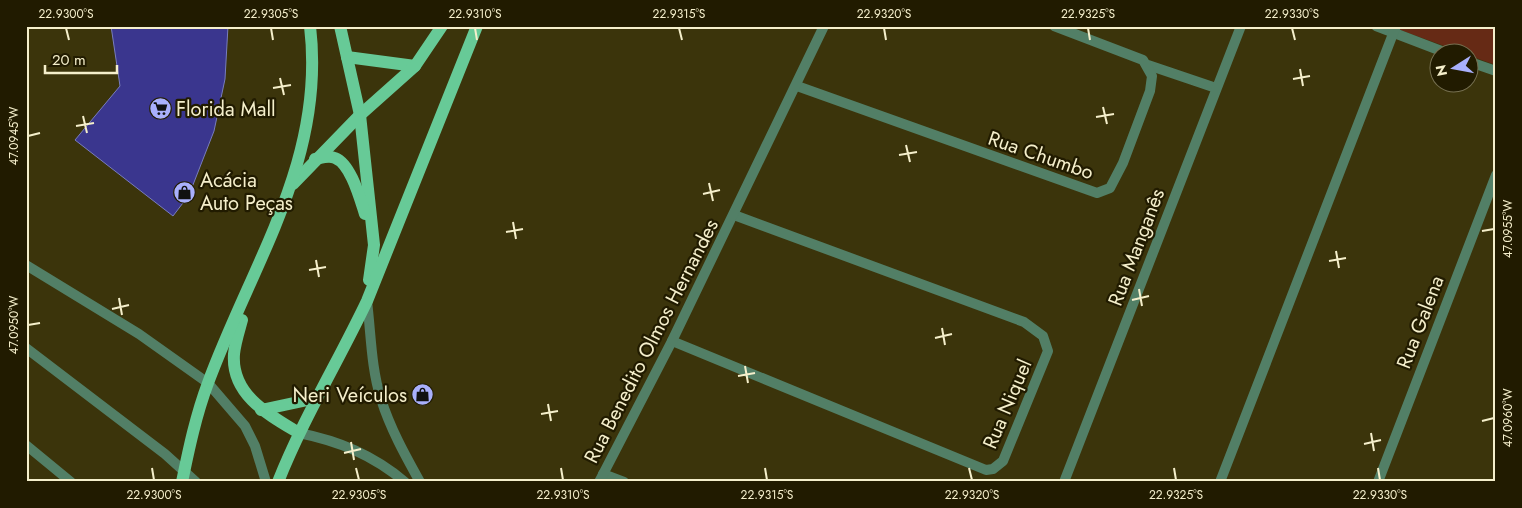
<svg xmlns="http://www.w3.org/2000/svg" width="1522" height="508" font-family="Jost,sans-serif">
<rect width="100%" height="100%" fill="#3b340b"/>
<path fill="#662a15" d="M1389 26H1496V65L1470 56V52H1461Z"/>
<path fill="#3a368e" stroke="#787dbd" d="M111 26H228L225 79 214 131 189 195 173 216 75 140 120 86Z"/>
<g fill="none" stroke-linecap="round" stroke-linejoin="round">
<path stroke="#527f66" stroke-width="10" d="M26 348 165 454 196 482"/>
<g stroke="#527f66" stroke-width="10">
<path d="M1376 26 1444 52"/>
<path d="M1470 62 1496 71"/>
<path d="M1148 65 1216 88"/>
<path d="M797 86 1097 193 1110 188 1123 163 1150 91 1152 76 1143 60 1054 26"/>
<path d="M367 301C371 333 371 368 381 399 390 428 405 455 420 482"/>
<path d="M672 341 986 470 993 469 1003 461 1048 351 1043 336 1024 322 734 215"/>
<path d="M299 433C339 441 373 455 405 482"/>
<path d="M603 474 624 482"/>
<path d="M599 482 672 341 824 26"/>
<path d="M1064 482 1241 26"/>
<path d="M1220 482 1396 26"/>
<path d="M1378 482 1496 175"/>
</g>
<g stroke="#527f66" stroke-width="10">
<path d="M26 265 139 334 208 383 245 426 255 446 266 482"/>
<path d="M26 445 71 482"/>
</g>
<g stroke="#67ca97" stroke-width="12">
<path d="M340 26 360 115 374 245 369 280"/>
<path d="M347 57 415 66"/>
<path d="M315 159C321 158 329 155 335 158 351 164 360 199 365 214"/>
<path d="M293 184 360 115 415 66 442 26"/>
<path d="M242 320C239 331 235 343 234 354 231 395 269 415 299 433"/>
<path d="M261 410 317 398"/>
<path d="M182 482C189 448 196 415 208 383 252 263 326 160 310 26"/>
<path d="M278 482C303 419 338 362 367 301L477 26"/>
</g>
</g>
<path fill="none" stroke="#f5efcb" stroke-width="2" d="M66 28 69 40M271 28 273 40M475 28 477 40M679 28 682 40M884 28 886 40M1088 28 1090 40M1292 28 1295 40M1300 69 1303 86M280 78 284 95M1293 79 1310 76M273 88 291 85M1103 107 1107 124M83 116 87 133M1096 117 1114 114M76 126 94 123M28 136 40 133M906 145 910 162M899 155 917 152M709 183 713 201M703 194 720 190M513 222 516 239M1482 231 1494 229M506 232 523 229M1336 251 1339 268M316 260 319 277M1329 261 1346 258M309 270 326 267M1139 289 1142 306M119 298 122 315M1132 300 1149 296M112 309 129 305M28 325 40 323M942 328 945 345M935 338 952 334M745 366 748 383M738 376 755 373M548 404 551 421M541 414 558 411M1482 421 1494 418M1371 433 1374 451M351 442 354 460M1364 444 1381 440M344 453 361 449M152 468 154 480M356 468 359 480M561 468 563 480M765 468 767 480M969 468 972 480M1174 468 1176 480M1378 468 1380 480"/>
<defs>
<symbol id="supermarket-disc" viewBox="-11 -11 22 22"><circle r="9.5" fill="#a9b0fc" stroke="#211b00"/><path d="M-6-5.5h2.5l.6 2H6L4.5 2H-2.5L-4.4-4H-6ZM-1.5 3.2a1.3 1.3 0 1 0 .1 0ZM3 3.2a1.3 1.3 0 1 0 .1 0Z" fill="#111"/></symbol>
<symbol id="shop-disc" viewBox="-11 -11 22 22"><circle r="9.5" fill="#a9b0fc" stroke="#211b00"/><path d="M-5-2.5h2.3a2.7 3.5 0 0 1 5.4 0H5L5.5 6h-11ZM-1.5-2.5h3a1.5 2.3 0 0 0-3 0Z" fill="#111"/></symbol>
</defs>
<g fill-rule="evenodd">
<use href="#supermarket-disc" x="148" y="96" width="25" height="25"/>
<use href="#shop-disc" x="172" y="180" width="25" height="25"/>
<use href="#shop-disc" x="410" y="382" width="25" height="25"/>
</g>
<g text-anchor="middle" stroke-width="4.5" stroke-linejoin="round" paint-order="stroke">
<g font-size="20" fill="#f5efcb" stroke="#211b00" text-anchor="start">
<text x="176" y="116">Florida Mall</text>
<text x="200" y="187">Acácia<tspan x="200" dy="23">Auto Peças</tspan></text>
<text x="407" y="402" text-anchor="end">Neri Veículos</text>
</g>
<g font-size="20" fill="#f5efcb" stroke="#211b00">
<text transform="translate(1041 155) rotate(19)" y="7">Rua Chumbo</text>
<text transform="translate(1136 247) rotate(-69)" y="7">Rua Manganês</text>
<text transform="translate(1420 322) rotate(-69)" y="7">Rua Galena</text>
<text transform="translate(651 341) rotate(-63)" y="7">Rua Benedito Olmos Hernandes</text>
<text transform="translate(1007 404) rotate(-67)" y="7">Rua Niquel</text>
</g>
</g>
<rect width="1522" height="508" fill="none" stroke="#211b00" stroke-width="55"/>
<g transform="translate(1454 68) rotate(259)"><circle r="24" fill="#211b00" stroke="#767051"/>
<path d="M0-4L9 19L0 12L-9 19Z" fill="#a9b0fc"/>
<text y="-8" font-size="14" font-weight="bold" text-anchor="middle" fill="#f5efcb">N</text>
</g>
<path d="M45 65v8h72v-8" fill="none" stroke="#f5efcb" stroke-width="2.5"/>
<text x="52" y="65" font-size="15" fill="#f5efcb" stroke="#211b00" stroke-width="4" paint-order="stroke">20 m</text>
<rect x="28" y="28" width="1466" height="452" fill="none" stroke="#f5efcb" stroke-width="2"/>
<g font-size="12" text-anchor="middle" fill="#f5efcb">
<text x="66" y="18">22.9300°S</text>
<text x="271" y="18">22.9305°S</text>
<text x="475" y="18">22.9310°S</text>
<text x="679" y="18">22.9315°S</text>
<text x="884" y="18">22.9320°S</text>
<text x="1088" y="18">22.9325°S</text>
<text x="1292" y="18">22.9330°S</text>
<text transform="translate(14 136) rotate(-90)" y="4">47.0945°W</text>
<text transform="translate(1508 229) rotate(-90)" y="4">47.0955°W</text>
<text transform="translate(14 325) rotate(-90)" y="4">47.0950°W</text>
<text transform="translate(1508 418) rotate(-90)" y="4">47.0960°W</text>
<text x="154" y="499">22.9300°S</text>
<text x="359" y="499">22.9305°S</text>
<text x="563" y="499">22.9310°S</text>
<text x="767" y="499">22.9315°S</text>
<text x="972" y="499">22.9320°S</text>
<text x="1176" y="499">22.9325°S</text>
<text x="1380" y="499">22.9330°S</text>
</g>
</svg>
